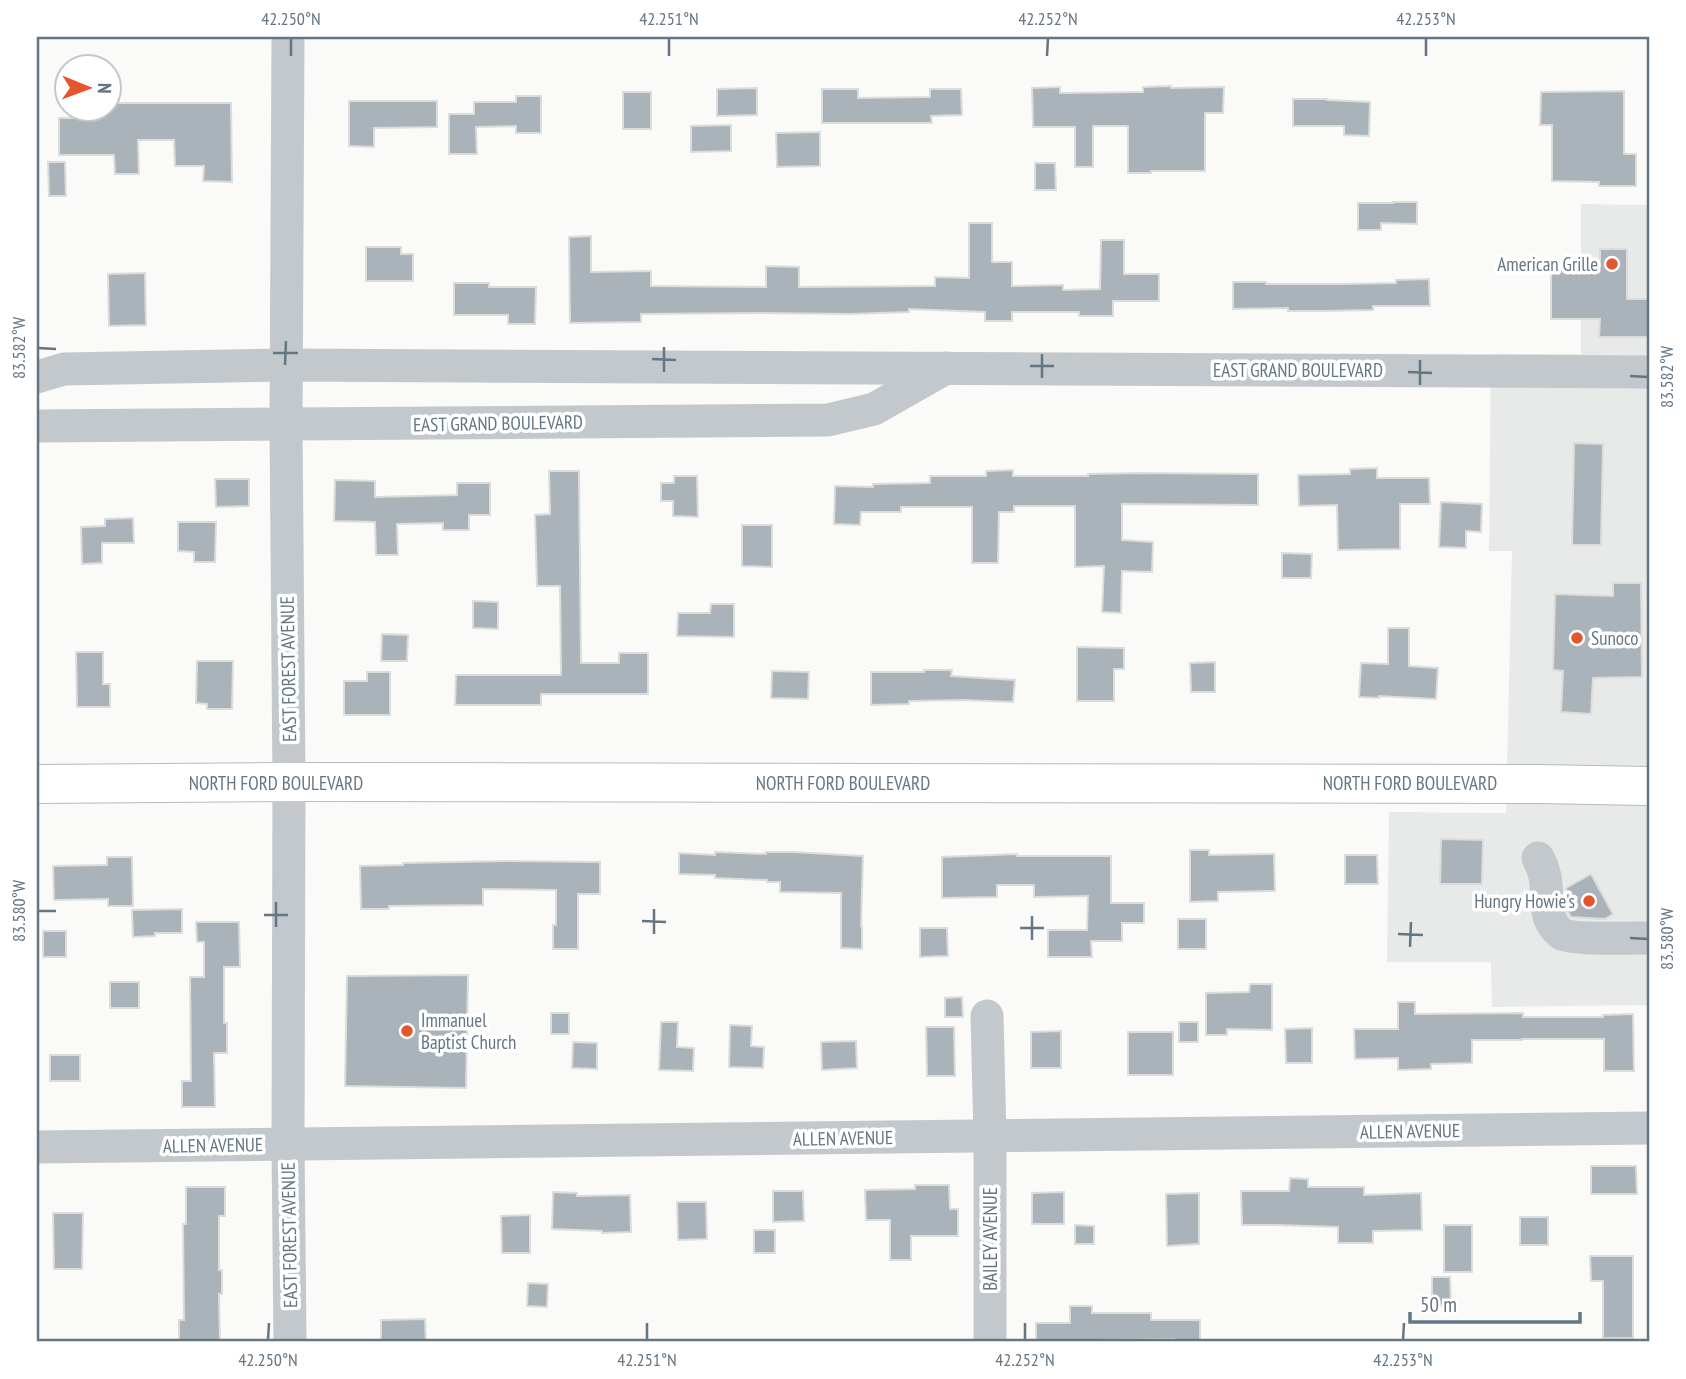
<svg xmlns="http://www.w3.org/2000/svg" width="1686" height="1379" font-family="'PT Sans Narrow',sans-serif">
<rect width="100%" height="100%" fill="#fafaf8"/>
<path fill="#e8e9e9" d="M1581 204 1649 205V1005L1492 1007 1491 962H1387L1389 812 1506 813 1512 551H1489L1491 354H1581Z"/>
<g fill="#aab3b9" stroke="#dcdcda" stroke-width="2">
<path d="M1171 86V88L1224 87 1223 113H1205V171H1151V173H1128V126H1093V167H1075V127H1033L1032 88 1060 87V93L1143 92V87Z"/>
<path d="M757 88V115L717 116V89Z"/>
<path d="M822 89H858V98L930 97V89H961L962 115 931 116 932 123H822Z"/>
<path d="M1624 91V154H1636V186H1599V182L1552 181V125H1540L1541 92Z"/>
<rect x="623" y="92" width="28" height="37"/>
<path d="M516 96H541V133H516V126L476 127 477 154H449V114H474V102H516Z"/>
<path d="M1293 99H1327V100L1370 102 1369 136 1344 135V126H1293Z"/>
<path d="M349 101H437V127L374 128V147L349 146Z"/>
<path d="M108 103H231L232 182 203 181 204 166H175L174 140H138L139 174H115L114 155H59V118H93V108H108Z"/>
<path d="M731 125V151L691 152V126Z"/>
<path d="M820 132V166L777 167 776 133Z"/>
<path d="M48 162H65L66 196H49Z"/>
<path d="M1035 163H1055L1056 190H1035Z"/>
<path d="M1393 202H1417V224L1381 223V230H1358V203H1393Z"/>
<path d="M969 223H992V262H1012V286L1063 285V290L1100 289 1101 240H1124V274H1159V301H1113V316H1079V312H1012V321H985V312L909 309V312L850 314 756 313 641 314V322L570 323 569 237 591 236V272L651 271V286L766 287V266L799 267V287L935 286V277L969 278Z"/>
<path d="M366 247H401V254H413V281H366Z"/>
<path d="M1600 249H1627V299H1649V337H1599L1600 319H1551V260H1600Z"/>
<path d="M145 273 146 325 109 326 108 274Z"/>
<path d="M1429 279 1430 306H1373V310L1321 311H1288V308L1233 309V282H1266V284H1340L1396 283V280Z"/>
<path d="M454 283H489V287H536L535 324H508V315H454Z"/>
<path d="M1574 443 1603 444 1601 545H1572Z"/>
<path d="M1377 468V478H1429L1430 504H1400V549L1338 550 1337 505 1299 506 1298 475 1350 474V469Z"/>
<path d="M1013 470V476H1088V474L1139 473 1258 474V505L1122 504V540L1153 542 1152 572 1122 571 1121 613 1102 612 1104 566 1075 567V506H1014V512H999L998 563H972V507H901V512H861L860 525 834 524 835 486 873 487V484L930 483V476H986V471Z"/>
<path d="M549 471H579L581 663H619V653H648V694H541V705H455L456 675H561L560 586H537L535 515 550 514Z"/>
<path d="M674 476H697L698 517 673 516V501H661V483H674Z"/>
<path d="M215 479H249V506L216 507Z"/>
<path d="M335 480 375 481V497L457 495V483H490V515H469V530H443V523L397 524 398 555H376L375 522 334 521Z"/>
<path d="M1441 502 1482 504 1481 532 1466 531V548L1439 547Z"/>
<path d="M133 518 134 543H102V563L82 564 81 527 105 526V519Z"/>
<path d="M178 522H216L215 562H194V552L178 551Z"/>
<path d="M742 525H772V567L742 566Z"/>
<path d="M1282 553 1312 554 1311 578H1282Z"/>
<path d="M1613 583H1641L1642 677 1593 678 1591 714 1561 712 1563 671 1553 670 1555 594 1613 596Z"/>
<path d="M473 601 498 602V629L473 628Z"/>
<path d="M711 604H734V637L677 636 678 613H710Z"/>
<path d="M1388 628H1409V666L1438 668 1436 699 1379 696V698L1359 697 1361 663 1388 664Z"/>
<path d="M382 634 408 635 407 661H381Z"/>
<path d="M1077 647 1124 648V669H1114V701H1077Z"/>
<path d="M76 652H103V684H110V707H77Z"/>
<path d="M197 661H233L232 709H207V704L196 703Z"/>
<path d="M1215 662V692H1191L1190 663Z"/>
<path d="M924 670H952L951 676 1015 680 1013 702 964 700 909 701V704L871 705V672H924Z"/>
<path d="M772 671 809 672 808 699 771 698Z"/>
<path d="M367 672H390V715H344V681H367Z"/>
<path d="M1441 839 1483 840 1482 884H1440Z"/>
<path d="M1190 850H1209V855L1274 854 1275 891 1218 892V901L1190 902Z"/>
<path d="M715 852 766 854V852H793L863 856 861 926H862V949L841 948V893L780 892V882H767V880L715 878V875L679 874V853L715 855Z"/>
<path d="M1017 854V856H1111V903H1144V923H1122V941H1091L1092 957H1048V930H1087L1088 896 1034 897V885H997V897L942 898V857Z"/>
<path d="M1345 855H1377L1378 884H1345Z"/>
<path d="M107 857H132L133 906H108V899L54 900 53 866 107 865Z"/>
<path d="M508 861 600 862V894H578V949H553V925H556V890L483 889V905L389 906V909H361L360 866 403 865V863Z"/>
<path d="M1591 874 1613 914 1605 919 1571 917 1567 910 1566 888Z"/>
<path d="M182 909V933H155V936L133 937 132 910Z"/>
<rect x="1178" y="919" width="28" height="30"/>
<path d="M196 922H239L240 967H224V1023H227V1053H214L215 1107H182V1081H191L190 977H204V942H197Z"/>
<path d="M920 928H947L948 956 920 957Z"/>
<rect x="43" y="931" width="23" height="26"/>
<path d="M468 975 466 1088 345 1086 347 976Z"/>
<rect x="110" y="982" width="29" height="26"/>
<path d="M1250 984H1272V1030L1227 1029V1035H1206V993L1249 992Z"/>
<path d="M962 997 963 1017H945V998Z"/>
<path d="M1398 1002H1415V1014L1523 1013V1017H1603V1015L1633 1014 1634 1071H1604V1039H1522V1040H1472V1063L1431 1064V1069L1398 1070V1058L1355 1059 1354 1029H1398Z"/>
<rect x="551" y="1013" width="18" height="21"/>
<path d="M661 1022H678L677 1047 694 1048 693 1071 659 1070Z"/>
<rect x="1179" y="1022" width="19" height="20"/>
<path d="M730 1025 752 1026 751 1046 764 1047 763 1068 729 1067Z"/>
<path d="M926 1027H954L955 1076H927Z"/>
<path d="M1312 1028V1063H1286L1285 1029Z"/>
<path d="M1061 1031V1068H1031V1032Z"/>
<rect x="1128" y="1032" width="45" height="43"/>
<path d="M856 1041 857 1068 822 1070 821 1042Z"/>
<path d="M573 1042 597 1043V1069L572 1068Z"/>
<rect x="50" y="1055" width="30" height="26"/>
<path d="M1591 1166H1636L1637 1194H1591Z"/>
<path d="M1290 1178 1308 1179V1187H1364V1195L1421 1193 1422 1230 1373 1231V1243H1338V1227L1278 1225H1242L1241 1191H1289Z"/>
<path d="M915 1185H949L950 1209H958V1236H911V1260H890V1220H866L865 1190 915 1189Z"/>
<path d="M186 1187H225V1216H219V1270H222V1294H219L220 1342H179V1320H184L183 1224H186Z"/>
<path d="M773 1191H803L804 1221 773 1222Z"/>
<path d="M553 1192 577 1193V1196L630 1195 631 1232 602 1233V1231L552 1229Z"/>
<path d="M1064 1192V1224H1032V1193Z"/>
<path d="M1199 1193V1244L1167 1246 1166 1194Z"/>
<path d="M677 1202H706L707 1239 678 1240Z"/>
<path d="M53 1213H83L82 1269H54Z"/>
<path d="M530 1215V1253H502L501 1216Z"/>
<rect x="1520" y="1217" width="28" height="28"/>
<path d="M1075 1225 1094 1226V1244H1075Z"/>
<rect x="1444" y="1225" width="28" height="47"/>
<rect x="754" y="1230" width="21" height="23"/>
<path d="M1590 1256H1633V1338H1603V1281H1591Z"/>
<path d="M1432 1277H1450L1451 1305 1432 1306Z"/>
<path d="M528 1283 548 1284 547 1307 527 1306Z"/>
<path d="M1070 1306H1092V1313H1151V1320H1200V1342H1174V1339L1093 1340V1342H1036V1323H1070Z"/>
<path d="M425 1319 426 1342H381V1320Z"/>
</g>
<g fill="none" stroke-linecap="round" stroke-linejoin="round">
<defs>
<path id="major" d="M37 784 289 782 1537 784 1649 786"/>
</defs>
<use href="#major" stroke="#b5babe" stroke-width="40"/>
<g stroke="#c3c8cc" stroke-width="33">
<path d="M288 37 286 425 289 782 288 1144 290 1342"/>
<path d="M37 377 64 369 286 365 1649 372"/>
<path d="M37 426 828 420 874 409 946 368"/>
<path d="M1538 858C1549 879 1545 889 1548 911 1549 919 1554 929 1562 934 1573 940 1633 938 1649 938"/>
<path d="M987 1016 990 1136V1342"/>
<path d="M37 1147 1649 1128"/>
</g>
<use href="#major" stroke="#fff" stroke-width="38"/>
</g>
<path fill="none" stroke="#657683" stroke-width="2.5" d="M291 56V38M669 56V38M1047 56 1048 38M1426 56V38M38 348 56 349M273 353H298M652 359 676 360M285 365 286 341M1030 366H1054M664 372V347M1408 372 1432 373M1630 376 1648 377M1042 378V354M1420 385V360M38 911H56M264 915H288M642 921 666 922M276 927V902M1020 928H1044M654 934V909M1398 934 1423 935M1630 938 1648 939M1032 940V916M1410 947 1411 922M268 1340 269 1323M647 1340V1323M1025 1340V1323M1403 1340 1404 1323"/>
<g fill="#e4572e" stroke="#fff" stroke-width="2.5">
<circle cx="1612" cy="264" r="7"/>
<circle cx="1577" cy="638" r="7"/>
<circle cx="1589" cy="901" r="7"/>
<circle cx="407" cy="1031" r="7"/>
</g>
<g text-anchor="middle" stroke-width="7" stroke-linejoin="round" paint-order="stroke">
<g font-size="19" fill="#657683" stroke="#fff" text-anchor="end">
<text x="1598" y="271">American Grille</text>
<text x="1591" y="645" text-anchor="start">Sunoco</text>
<text x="1575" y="908">Hungry Howie's</text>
<text x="421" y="1027" text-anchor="start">Immanuel<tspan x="421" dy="22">Baptist Church</tspan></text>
</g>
<g font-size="19" fill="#657683" stroke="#fff">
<text x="1298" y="377">EAST GRAND BOULEVARD</text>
<text transform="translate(498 423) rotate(-1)" y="7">EAST GRAND BOULEVARD</text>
<text transform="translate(288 669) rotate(-91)" y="7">EAST FOREST AVENUE</text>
<text x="276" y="790">NORTH FORD BOULEVARD</text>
<text x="843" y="790">NORTH FORD BOULEVARD</text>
<text x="1410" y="790">NORTH FORD BOULEVARD</text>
<text transform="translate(1410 1131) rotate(-1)" y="7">ALLEN AVENUE</text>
<text transform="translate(843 1138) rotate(-1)" y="7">ALLEN AVENUE</text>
<text transform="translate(213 1145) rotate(-1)" y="7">ALLEN AVENUE</text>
<text transform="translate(289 1235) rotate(-91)" y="7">EAST FOREST AVENUE</text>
<text transform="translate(990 1239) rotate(-90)" y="7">BAILEY AVENUE</text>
</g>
</g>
<rect width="1686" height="1379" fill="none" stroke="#ffffff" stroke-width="77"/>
<g transform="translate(88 88) rotate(91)"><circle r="33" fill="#ffffff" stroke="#c1c8cd" stroke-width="2"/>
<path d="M0-5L12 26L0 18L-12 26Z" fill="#e4572e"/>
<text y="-10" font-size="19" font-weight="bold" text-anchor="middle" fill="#657683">N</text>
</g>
<path d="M1410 1312v10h170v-10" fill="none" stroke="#657683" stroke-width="3.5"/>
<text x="1420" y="1312" font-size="21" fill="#657683" stroke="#ffffff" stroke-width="5" paint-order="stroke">50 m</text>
<rect x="38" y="38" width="1610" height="1302" fill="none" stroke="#657683" stroke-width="2.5"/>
<g font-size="18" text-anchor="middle" fill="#657683">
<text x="291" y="25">42.250°N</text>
<text x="669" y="25">42.251°N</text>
<text x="1048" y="25">42.252°N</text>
<text x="1426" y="25">42.253°N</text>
<text transform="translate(19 348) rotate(-90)" y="6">83.582°W</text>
<text transform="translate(1667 377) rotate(-90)" y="6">83.582°W</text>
<text transform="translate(19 911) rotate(-90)" y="6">83.580°W</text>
<text transform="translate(1667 939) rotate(-90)" y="6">83.580°W</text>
<text x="268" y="1366">42.250°N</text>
<text x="647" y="1366">42.251°N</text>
<text x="1025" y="1366">42.252°N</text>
<text x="1403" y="1366">42.253°N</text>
</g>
</svg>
